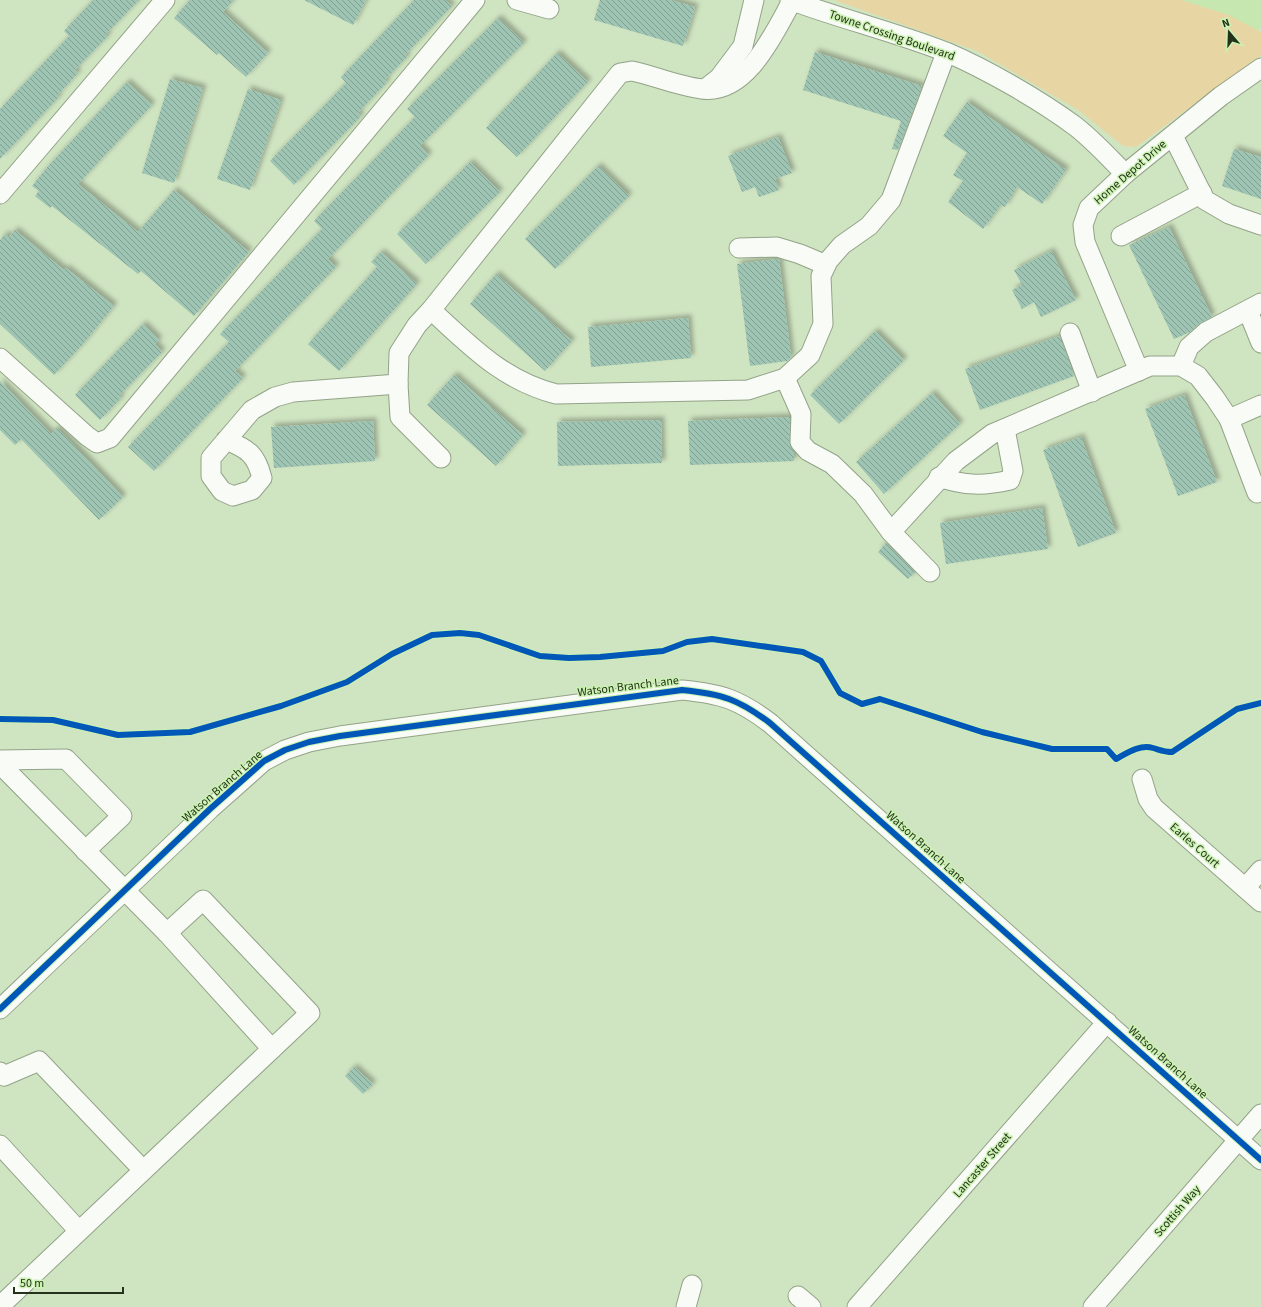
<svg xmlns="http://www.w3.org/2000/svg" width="1261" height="1307" font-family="'Source Sans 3',sans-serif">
<defs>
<pattern id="building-back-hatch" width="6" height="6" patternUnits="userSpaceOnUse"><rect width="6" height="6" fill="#9ec4b3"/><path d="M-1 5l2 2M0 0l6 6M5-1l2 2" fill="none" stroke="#81a091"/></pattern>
<filter id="shadow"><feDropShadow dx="3.5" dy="-3.5" stdDeviation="2" flood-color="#0004"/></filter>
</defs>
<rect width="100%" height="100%" fill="#cfe4c1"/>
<path fill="#c7e7b0" d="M1181 0H1261V27L1257 30 1229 15Z"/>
<path fill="#e7d6a3" d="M834 0H1181L1229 15 1261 32V55L1136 147 1123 146 1078 110 977 51Z"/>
<g fill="url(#building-back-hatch)" filter="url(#shadow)">
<path d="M93 0H139L106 34 108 36 75 70 78 73 57 96 59 97 0 159V109L69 36 64 31Z"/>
<path d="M190 0H234L223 12 268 53 246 77 219 53 217 55 174 18Z"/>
<path d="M304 0H366L353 25Z"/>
<path d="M414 0H445L452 6 405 55 407 57 385 80 387 82 358 113 361 116 294 185 270 161 346 83 341 77Z"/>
<path d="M600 0H671L695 7 683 46 594 20Z"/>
<path d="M498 18 524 43 420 146 429 155 328 259 336 267 235 371 243 378 154 471 128 447 229 342 220 334 322 229 314 221 415 117 407 109Z"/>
<path d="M815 52 922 86 898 150 892 149 901 121 803 90Z"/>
<path d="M557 53 588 82 517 157 486 128Z"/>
<path d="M170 79 203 88 174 183 142 173Z"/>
<path d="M127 82 152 105 78 184 138 232 174 190 249 252 194 316 141 271 138 274 52 206 50 208 35 196 39 191 32 186 49 165Z"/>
<path d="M248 89 281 100 250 190 217 179Z"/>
<path d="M967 102 1066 170 1042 204 1017 187 1005 207 1001 205 983 229 948 202 963 181 953 175 967 153 943 136Z"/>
<path d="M778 137 792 173 775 179 779 190 759 197 755 187 742 192 728 156Z"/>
<path d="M1234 149 1261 157V199L1222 186Z"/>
<path d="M470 162 500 192 426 264 397 234Z"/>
<path d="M598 166 629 196 555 269 525 239Z"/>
<path d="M1169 227 1212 317 1199 324 1190 332 1174 339 1129 245Z"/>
<path d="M15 230 64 270 66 268 114 306 83 344 54 375 0 324V240L5 234 9 237Z"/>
<path d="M1051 251 1076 300 1041 317 1034 302 1022 309 1012 290 1022 285 1014 270Z"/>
<path d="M381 252 417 284 339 371 308 344 377 267 371 262Z"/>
<path d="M778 259H779L791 357 787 361 750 366 737 264Z"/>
<path d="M496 274 572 341 545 371 470 304Z"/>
<path d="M688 318 691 358 591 367 588 327Z"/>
<path d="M143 324 159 340 155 344 162 352 119 396 121 398 100 420 75 395Z"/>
<path d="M875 331 904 360 839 424 810 395Z"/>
<path d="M1060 336 1074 376 980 410 965 369Z"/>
<path d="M454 375 523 435 496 466 427 405Z"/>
<path d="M0 381 51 434 57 428 123 497 99 520 21 439 15 445 0 430Z"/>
<path d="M932 393 960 424 884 494 856 462Z"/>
<path d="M1184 395 1217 482 1178 496 1145 409Z"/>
<path d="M790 417 789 442 794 452V461L690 465 688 421Z"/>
<path d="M661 420 662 463 558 466 557 422Z"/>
<path d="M373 421 375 461 274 468 271 427Z"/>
<path d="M1081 437 1116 533 1078 547 1043 450Z"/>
<path d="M1042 508 1048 549 946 564 940 523Z"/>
<path d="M886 543 915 572 908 579 878 552Z"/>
<path d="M354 1067 373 1084 363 1094 345 1076Z"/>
</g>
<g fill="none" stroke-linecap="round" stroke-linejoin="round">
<defs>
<g id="minor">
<path d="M517 0 549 9"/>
<path d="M790 0C841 19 895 32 946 52 986 69 1040 100 1075 126 1093 140 1109 157 1125 174"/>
<path d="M705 89 719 78 743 46 754 0"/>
<path d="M1173 136 1205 200 1229 214 1261 225"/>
<path d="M0 194 165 0"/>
<path d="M1121 236 1202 193"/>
<path d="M739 248 777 247 800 254 826 265"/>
<path d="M431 310C471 346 502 380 556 394L748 390 785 378 810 355 823 324 821 276 828 261 842 245 869 226 891 200 946 53"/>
<path d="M1248 311 1261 343"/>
<path d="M1070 333 1092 392"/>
<path d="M0 358 87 436 97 443 110 438 475 0"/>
<path d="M1181 366 1189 347 1206 332 1261 303"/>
<path d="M1139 371 1085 242 1083 225 1089 208 1125 174 1221 96 1261 68"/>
<path d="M785 378 801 414 800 442 808 451 832 464 863 494 891 532 930 572"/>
<path d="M1229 419 1261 405"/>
<path d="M226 440C248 449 256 454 262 478L252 490 233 496 222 491 211 476V458L252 410 275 397 293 392 398 384"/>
<path d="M441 458 400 417 398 384 399 353 417 325 431 310 620 73 632 71C655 76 678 86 702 89 747 95 774 33 792 1"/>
<path d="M939 477C965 486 984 486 1010 480L1013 471 1005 429"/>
<path d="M891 532 956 461 992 434 1150 366H1181L1198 376 1215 398 1229 419 1257 493"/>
<path d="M0 760 66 759 122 816 85 851"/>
<path d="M0 764 167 933 272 1049"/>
<path d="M1142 779 1148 799 1154 808 1261 902"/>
<path d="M1245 888 1261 870"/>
<path d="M0 1009 210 809 264 761 285 750 309 742 340 736 682 690C722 694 738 699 770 723L1261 1160"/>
<path d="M0 1072 4 1076 39 1061 143 1170"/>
<path d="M0 1145 79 1231"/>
<path d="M798 1296 811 1307"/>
<path d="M0 1306 310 1013 203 900 167 933"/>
<path d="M686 1307 692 1285"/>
<path d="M857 1307 1107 1022"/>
<path d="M1093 1307 1261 1114"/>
</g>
</defs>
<use href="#minor" stroke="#93a388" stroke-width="21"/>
<use href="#minor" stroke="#f8fbf6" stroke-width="19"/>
<defs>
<g id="cycleway">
<path d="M0 719 53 720 118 735 190 732 281 706 347 682 392 654 432 635 460 633 479 635 540 656 569 658 600 657 663 651 687 642 712 639 803 652 821 661 840 693 862 704 880 699 982 732 1052 749H1107L1116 759C1127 753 1140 744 1153 748 1160 750 1164 752 1172 752L1237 709 1261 703"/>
<path d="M0 1009 210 809 264 761 285 750 309 742 340 736 682 690C722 694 738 699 770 723L1261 1160"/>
</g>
</defs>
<use href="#cycleway" stroke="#ccf2b3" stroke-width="8"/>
<use href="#cycleway" stroke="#0057b8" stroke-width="6"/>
</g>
<g text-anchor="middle" stroke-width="3" stroke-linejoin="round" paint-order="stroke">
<g font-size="12" fill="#24321a" stroke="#ccf2b3">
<text transform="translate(892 35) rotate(19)" y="4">Towne Crossing Boulevard</text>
<text transform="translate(1130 172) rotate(-41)" y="4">Home Depot Drive</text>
<text transform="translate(628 686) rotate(-7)" y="4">Watson Branch Lane</text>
<text transform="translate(222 786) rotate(-41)" y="4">Watson Branch Lane</text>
<text transform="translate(1195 845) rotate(41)" y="4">Earles Court</text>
<text transform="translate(926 847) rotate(42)" y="4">Watson Branch Lane</text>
<text transform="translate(1168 1062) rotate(42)" y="4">Watson Branch Lane</text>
<text transform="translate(982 1165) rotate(-49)" y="4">Lancaster Street</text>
<text transform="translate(1177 1211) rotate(-49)" y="4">Scottish Way</text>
</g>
</g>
<g transform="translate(1229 32) rotate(341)" stroke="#ccf2b3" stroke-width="3" paint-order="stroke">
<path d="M0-3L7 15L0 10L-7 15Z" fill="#24321a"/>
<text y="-6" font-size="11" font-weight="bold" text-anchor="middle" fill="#24321a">N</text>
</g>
<path d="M14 1287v6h109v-6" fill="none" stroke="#24321a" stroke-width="2"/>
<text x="20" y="1287" font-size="12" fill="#24321a" stroke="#ccf2b3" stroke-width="3" paint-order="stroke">50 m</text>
</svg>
